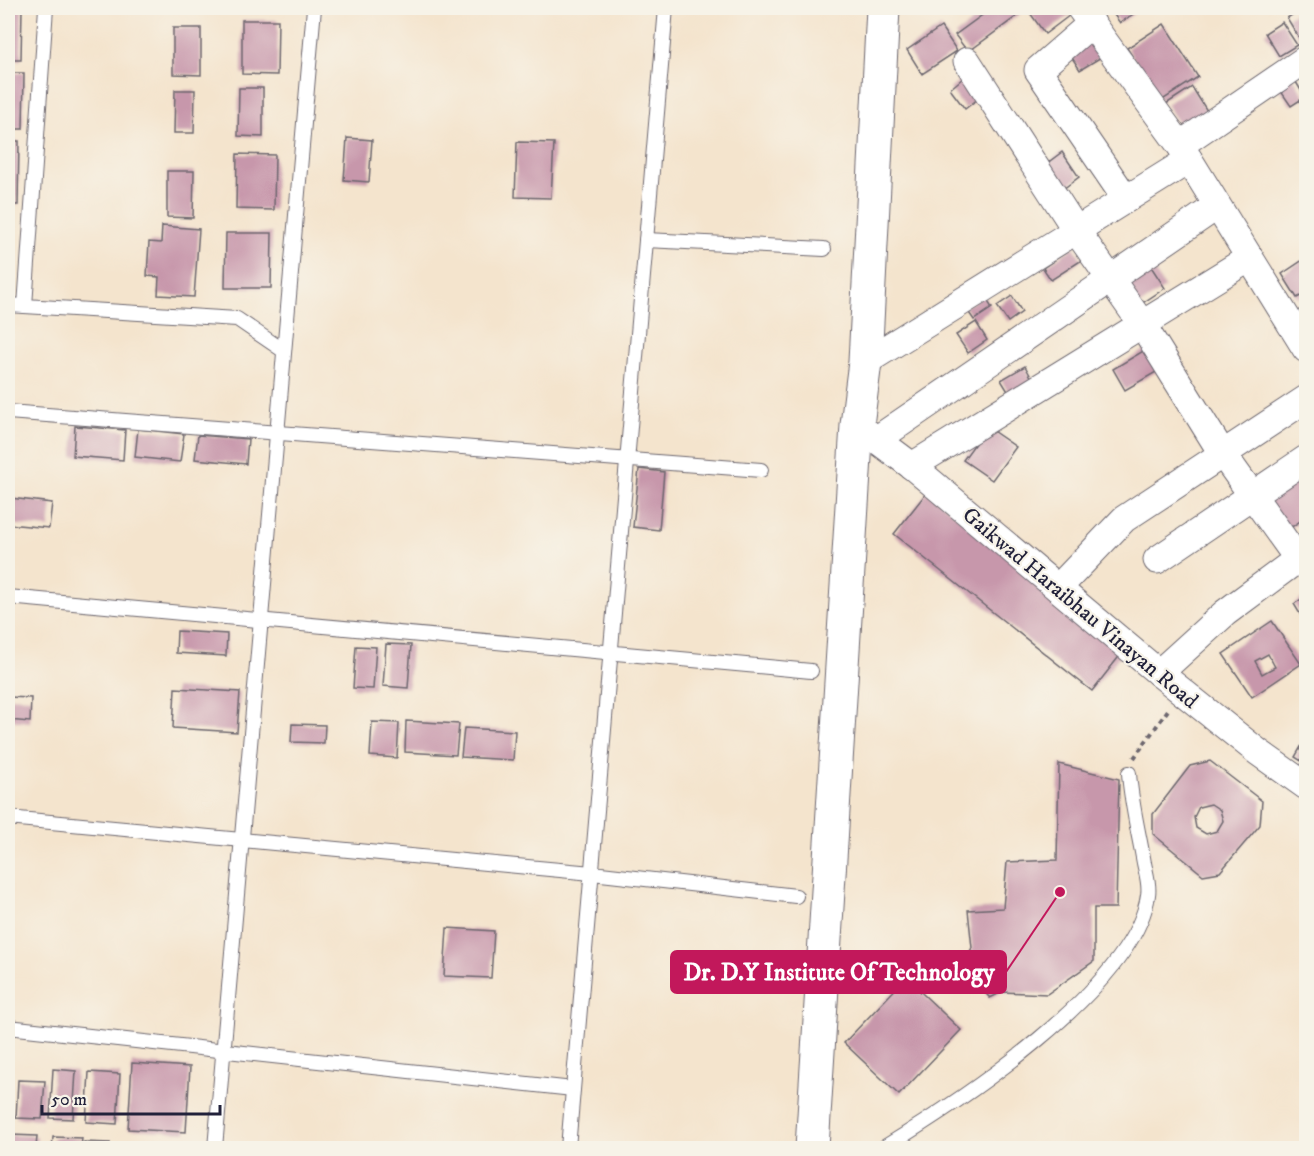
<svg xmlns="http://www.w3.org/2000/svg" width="1314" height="1156" font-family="'IM FELL DW Pica',serif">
<rect width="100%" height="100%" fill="#f7f3e8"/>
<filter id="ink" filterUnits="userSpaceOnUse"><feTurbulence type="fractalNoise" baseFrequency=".0167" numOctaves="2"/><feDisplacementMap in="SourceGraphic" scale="12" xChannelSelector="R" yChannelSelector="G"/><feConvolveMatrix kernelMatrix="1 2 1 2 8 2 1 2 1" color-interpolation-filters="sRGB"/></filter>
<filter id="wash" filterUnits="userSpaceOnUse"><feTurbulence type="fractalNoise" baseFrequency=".008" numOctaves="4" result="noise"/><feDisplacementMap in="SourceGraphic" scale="24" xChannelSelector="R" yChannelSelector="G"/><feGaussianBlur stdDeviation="1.35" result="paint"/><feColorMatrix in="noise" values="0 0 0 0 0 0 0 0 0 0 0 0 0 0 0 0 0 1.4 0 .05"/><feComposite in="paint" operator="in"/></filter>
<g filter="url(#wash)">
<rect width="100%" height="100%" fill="#f4e4cd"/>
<g id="blocks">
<g fill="#c797ab" fill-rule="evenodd">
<path d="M8 8H22L21 60H8Z"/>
<path d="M992 8H1028L968 52 955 35Z"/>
<path d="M1037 8H1070L1074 12 1045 34 1030 13Z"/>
<path d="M1109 8H1142L1120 23Z"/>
<path d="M1303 8H1306V37L1301 41 1287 18Z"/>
<path d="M242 20H278L277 75 242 74Z"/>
<path d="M1282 22 1297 45 1279 56 1265 33Z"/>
<path d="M1164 24 1198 77 1161 101 1127 48Z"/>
<path d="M941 27 957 51 922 74 907 50Z"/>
<path d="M173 28H201V75L173 74Z"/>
<path d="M1090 35 1103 56 1080 70 1067 50Z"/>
<path d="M8 73H24L23 129H8Z"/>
<path d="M1293 77 1305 97 1291 106 1278 87Z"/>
<path d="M963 78 979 98 965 109 950 89Z"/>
<path d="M1192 87 1209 114 1184 131 1166 104Z"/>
<path d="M239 88H263V137L238 136Z"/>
<path d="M175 90H195L194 133H174Z"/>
<path d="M347 138 372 140 369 182 344 180Z"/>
<path d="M8 141H19L18 205H8Z"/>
<path d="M517 142 554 143 551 198 515 197Z"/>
<path d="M1062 152 1079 177 1063 189 1046 164Z"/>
<path d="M237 154 275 155 274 210 236 209Z"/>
<path d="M167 171H194L193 218 167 217Z"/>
<rect x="8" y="217" width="2" height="23"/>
<path d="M162 226 199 229 194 297 158 295 159 277 147 276 149 242 161 243Z"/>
<path d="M226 233H272L271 288H225Z"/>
<path d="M1074 247 1082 260 1051 280 1043 268Z"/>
<path d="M1306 258V293L1297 298 1282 274Z"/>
<path d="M1150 265 1165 288 1135 308 1120 285Z"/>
<path d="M984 295 992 308 974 320 965 307Z"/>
<path d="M1012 296 1022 312 1008 322 997 306Z"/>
<path d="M976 322 987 340 968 353 956 335Z"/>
<path d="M1150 347 1163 368 1125 390 1113 369Z"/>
<path d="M1025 366 1035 384 1012 398 1001 380Z"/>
<path d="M75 426 125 430 123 460 73 456Z"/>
<path d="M987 427 1016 447 992 480 963 460Z"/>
<path d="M138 429 184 434 180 462 135 457Z"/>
<path d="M198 435 248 439 246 464 195 459Z"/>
<path d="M639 469 664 472 659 530 633 527Z"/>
<path d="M1294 470 1306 488V517L1287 530 1262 492Z"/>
<path d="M927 492 1125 649 1092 691 894 534Z"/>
<path d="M10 498 52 503 49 528 8 524Z"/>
<path d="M1306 596V624L1294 604Z"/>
<path d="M1272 621 1301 664 1252 697 1223 654ZM1268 654 1275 667 1262 674 1255 661Z"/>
<path d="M177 631 227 634 226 656 176 653Z"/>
<path d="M386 644 411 645 408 688 383 686Z"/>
<path d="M356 646 376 647 373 689 353 688Z"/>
<path d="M175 688 240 692 237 732 173 728Z"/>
<path d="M8 697 31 698 30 722 8 720Z"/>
<path d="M406 721 459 724 456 755 405 752Z"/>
<path d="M372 722 399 723 397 758 370 756Z"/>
<path d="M292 724 325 725 324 743 291 742Z"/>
<path d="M464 728 515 731 513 760 461 757Z"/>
<path d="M1306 738V764L1295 757Z"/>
<path d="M1210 761 1262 801 1260 825 1220 872 1203 875 1153 834V814L1190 766ZM1211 804 1220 810 1223 821 1217 831 1206 834 1196 828 1194 817 1199 807Z"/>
<path d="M1059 764 1119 779 1116 908H1094V961L1047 994 1002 992 990 998 961 967 972 948 968 910 1003 908 1007 862 1057 860Z"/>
<path d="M447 928 494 931 491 978 444 976Z"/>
<path d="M906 978 961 1030 899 1095 844 1043Z"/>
<path d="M132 1063 190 1067 186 1132 128 1129Z"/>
<path d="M53 1069 76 1071 73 1119 50 1118Z"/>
<path d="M89 1072 120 1074 117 1124 86 1122Z"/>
<path d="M18 1080 45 1081 42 1119 16 1118Z"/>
<path d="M10 1135 37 1136 36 1148H9Z"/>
<path d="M53 1137 82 1138 81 1148H52Z"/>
<path d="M84 1142 110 1143 109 1148H83Z"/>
</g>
</g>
</g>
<g filter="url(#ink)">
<use href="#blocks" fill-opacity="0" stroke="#6c666e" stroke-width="1.5"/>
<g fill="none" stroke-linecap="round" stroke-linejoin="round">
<defs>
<g id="service">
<path d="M646 240 824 249"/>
<path d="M8 305 237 319 284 351"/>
<path d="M25 306 46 8"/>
<path d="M8 412 761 470"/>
<path d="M8 597 811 671"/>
<path d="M8 818 592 873 796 896"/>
<path d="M8 1027 573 1089"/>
<path d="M215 1148 314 8"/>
<path d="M568 1148 666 8"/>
<path d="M883 1148C959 1102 1135 987 1148 895 1150 885 1146 873 1144 863 1139 834 1131 803 1129 773"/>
</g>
<g id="minor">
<path d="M1080 8 1180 145 1306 349"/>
<path d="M1092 23 1038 70 1126 199"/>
<path d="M967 61 1076 230 1142 324 1222 453 1298 559"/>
<path d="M1180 145 1306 59"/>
<path d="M865 362 1189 160"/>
<path d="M857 425 912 466 1159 673 1258 752 1306 786"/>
<path d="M876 440 1217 206"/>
<path d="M912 466 1248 259"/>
<path d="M1157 560 1306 459"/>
<path d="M1058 588 1124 519 1306 399"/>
<path d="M1159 673 1225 613 1306 553"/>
</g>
<path id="tertiary" d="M812 1148 857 425 865 362 883 8"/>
</defs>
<use href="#service" stroke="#6c666e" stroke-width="16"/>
<use href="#minor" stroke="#6c666e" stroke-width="29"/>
<use href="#tertiary" stroke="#6c666e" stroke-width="35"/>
<path stroke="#6c666e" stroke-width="4" stroke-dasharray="4.5 4.5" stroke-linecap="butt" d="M1134 758 1168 710"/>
<use href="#service" stroke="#fff" stroke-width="14"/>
<use href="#minor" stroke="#fff" stroke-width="27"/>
<use href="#tertiary" stroke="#fff" stroke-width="33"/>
</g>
</g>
<g text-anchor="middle" stroke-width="4.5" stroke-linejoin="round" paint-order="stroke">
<g font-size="22" fill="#22223b" stroke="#f7f3e8">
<text transform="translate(1081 607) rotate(40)" y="8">Gaikwad Haraibhau Vinayan Road</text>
</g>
</g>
<path fill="none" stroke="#c2185b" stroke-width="2" d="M1060 892L1006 972"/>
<circle fill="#c2185b" stroke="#f7f3e8" stroke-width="2" cx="1060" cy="892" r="6"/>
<rect fill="#c2185b" stroke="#c2185b" stroke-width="2" x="671" y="951" width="335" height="42" rx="6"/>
<g font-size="24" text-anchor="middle" font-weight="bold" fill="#fff">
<text x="839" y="980">Dr. D.Y Institute Of Technology</text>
</g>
<rect width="1314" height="1156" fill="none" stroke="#f7f3e8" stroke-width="30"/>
<path d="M42 1105v9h178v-9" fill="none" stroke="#22223b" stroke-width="3"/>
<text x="51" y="1105" font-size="18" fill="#22223b" stroke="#f7f3e8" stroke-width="4.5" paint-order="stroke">50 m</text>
</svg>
